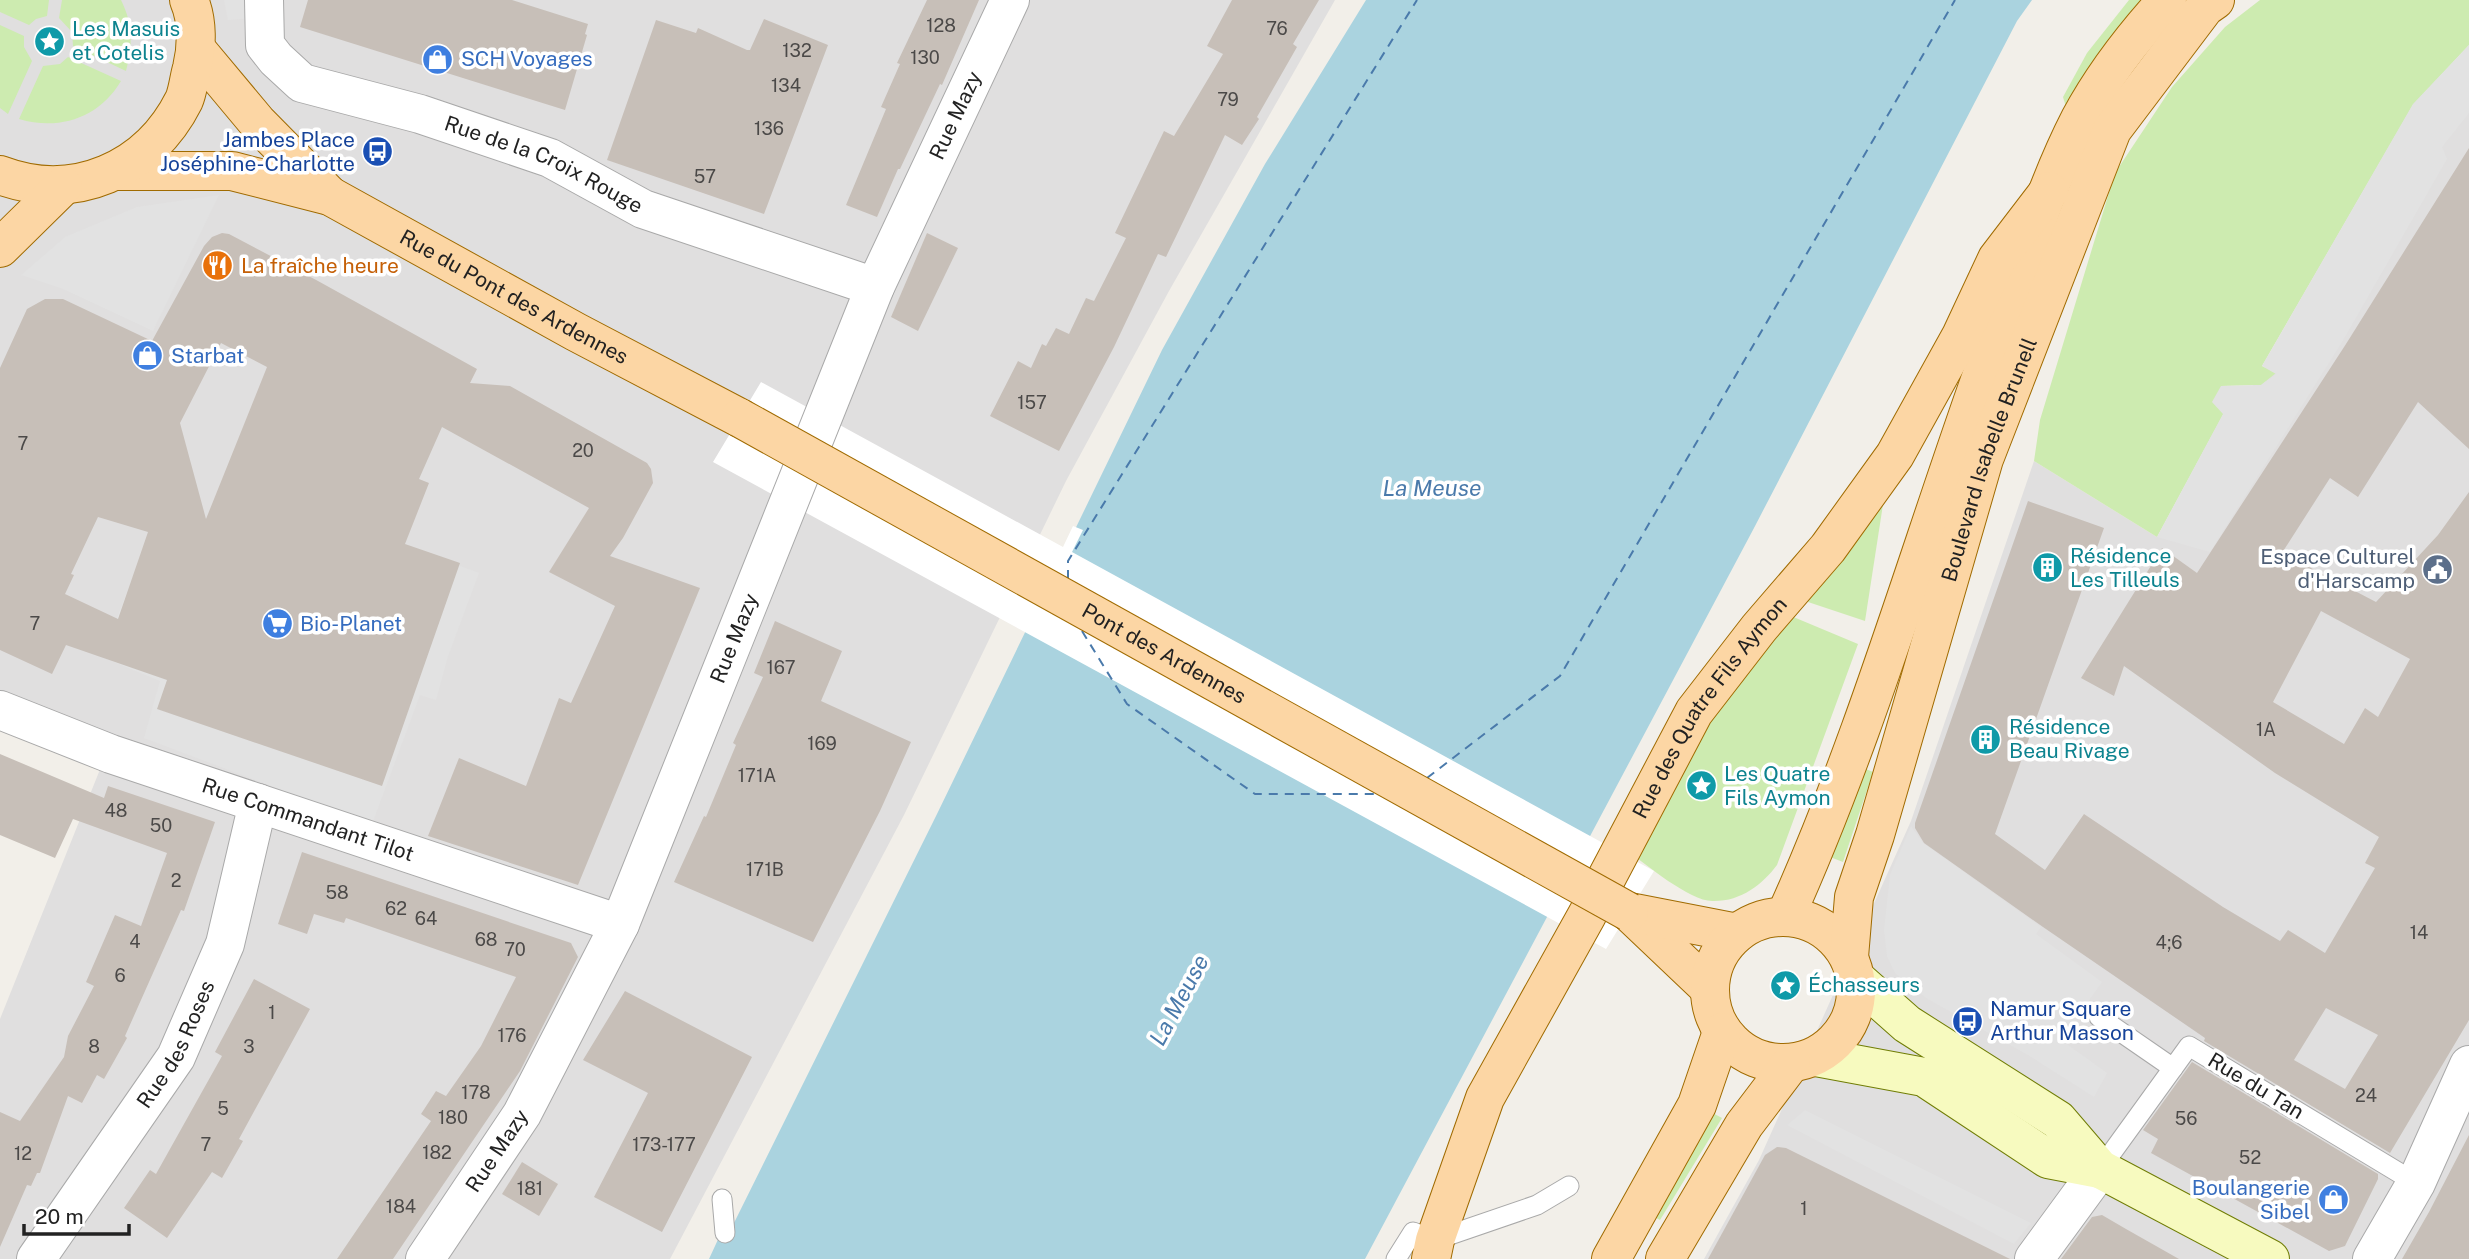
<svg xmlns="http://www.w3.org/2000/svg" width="2469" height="1259" font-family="'Public Sans',sans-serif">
<rect width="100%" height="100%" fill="#f2efe9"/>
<g fill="#e0dfdf">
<path d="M0 0H1335L1169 291 1066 481 904 815 670 1259H0V1019L113 737 0 691Z"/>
<path d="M2469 45V1259H1704L1759 1160 1911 821 2034 461 2157 537Z"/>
</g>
<g fill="#cdebb0">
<path d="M0 0H49L47 16 36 19 29 25 0 12Z"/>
<path d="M62 0H121C133 24 133 45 126 71L73 46 72 32 59 18Z"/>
<path d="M2129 0H2154L2068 114 2063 97 2087 53Z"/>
<path d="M2260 0H2469V45L2413 105 2262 366 2276 373 2261 385 2221 386 2224 413 2157 537 2034 461 2040 420 2115 173 2172 87 2225 27Z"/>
<path d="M0 25 24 36V47L32 61 8 114 0 108Z"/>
<path d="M68 57 121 81C99 118 59 131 19 119L43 66 60 64Z"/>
<path d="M1886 485 1865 621 1796 598Z"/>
<path d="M1791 616 1858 644 1777 865C1762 885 1740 902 1712 901 1690 901 1645 864 1628 851L1706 724Z"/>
<path d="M1861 767 1873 772 1843 862 1830 857Z"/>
<path d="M1709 1111 1722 1118 1660 1220 1651 1215Z"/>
</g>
<g fill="#e2e2e2">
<path d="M224 0H251L252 18 228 20Z"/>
<path d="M2469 45V113L2442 147 2447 159 2342 342 2210 552 2157 537 2223 414 2212 402 2221 386 2261 385 2276 374 2262 366 2413 104Z"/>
<path d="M219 195 153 331 63 289 21 275 65 237 137 207Z"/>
<path d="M276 497 479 573 448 656 436 700 420 695 372 824 144 738 160 681 102 657 142 553Z"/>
<path d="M1911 826 1923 843 2041 927 2036 934 2102 982 2061 1040 2107 1073 2094 1097 2028 1055 1926 998 1895 973 1887 956 1884 930 1890 875Z"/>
<path d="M1805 1110 2031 1223 2014 1244 1787 1125Z"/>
</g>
<path fill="#aad3df" d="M1366 0H2032L2017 21 1754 528 1365 1259H709L721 1233H729L937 814 1162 350 1265 164Z"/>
<path fill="#fff" d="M761 382 1063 547 1073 526 1083 530 1072 552 1654 871 1606 949 713 462Z"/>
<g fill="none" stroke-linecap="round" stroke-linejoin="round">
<g stroke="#4a7aab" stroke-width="2" stroke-dasharray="9 7" stroke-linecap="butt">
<path d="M1068 579V561L1417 0"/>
<path d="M1082 631 1127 704 1255 794H1378"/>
<path d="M1427 778 1560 676 1955 0"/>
</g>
</g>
<g fill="#c7bfb8" fill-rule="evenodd">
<path d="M308 0H512L588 24 585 34 587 35 565 110 300 27Z"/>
<path d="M927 0H979L942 85 940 84 900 169H898L877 217 846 205 886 109 881 107 900 64 897 63Z"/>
<path d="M1232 0H1319L1293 44 1297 47 1257 117 1259 119 1242 145 1225 135 1166 257 1158 254 1114 347 1059 451 990 416 1018 361 1031 368 1042 344 1046 346 1056 328 1069 334 1086 298 1094 301 1126 238 1115 233 1164 131 1174 136 1223 54 1207 46Z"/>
<path d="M764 19 828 45 764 214 607 160 656 20 696 33 698 28 747 50H750Z"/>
<path d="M2469 148V449L2418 402 2358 497 2330 478 2282 553 2376 602 2438 535 2469 492V1020L2390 1153 2204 1041 2205 1038 2043 927 1924 843 1915 828V823L2028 501 2104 528 1995 834 2045 870 2084 814 2223 907 2280 941 2288 930 2325 953 2375 868 2365 863 2379 837 2275 773 2124 666 2114 696 2081 678 2162 548 2197 573 2346 344ZM2321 611 2410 659 2378 717 2365 708 2344 744 2273 702ZM2326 1008 2378 1035 2345 1089 2294 1060Z"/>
<path d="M222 233 229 234 318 281 477 369 470 383 510 386 647 463 651 469 653 483 623 538 610 556 700 588 578 885 428 836 459 758 526 786 559 698 571 703 615 606 549 572 589 508 442 427 419 479 429 483 405 544 460 563 382 786 157 709 167 680 66 645 52 674 0 650V368L27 309 45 299H63L152 341 204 246 212 237ZM221 343 267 367 206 519 180 423ZM98 517 148 532 118 619 65 594 74 575 71 574Z"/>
<path d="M927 233 958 248 918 331 891 317Z"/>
<path d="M775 621 842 651 821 701 911 742 880 811 813 942 674 882 704 816 706 817 736 745 733 743 763 677 754 673Z"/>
<path d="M0 754 104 798 108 786 215 822 184 911 181 910 125 1036 127 1038 104 1079 97 1075 82 1103 68 1096 40 1173H37L31 1186 27 1185 0 1247V1112L20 1121 64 1057 68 1036 94 986 86 982 115 915 141 926 167 853 73 819 55 858 0 835Z"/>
<path d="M302 852 571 943 578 957 520 1071 393 1259H337L431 1121 421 1114 436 1091 446 1096 481 1046 516 977 346 918 344 923 314 914 307 934 278 924Z"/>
<path d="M254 979 310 1009 239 1139 243 1141 222 1178 212 1172 167 1238 124 1208 150 1170 156 1174 222 1056 215 1052Z"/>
<path d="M625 991 752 1057 662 1232 594 1197 648 1093 583 1060Z"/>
<path d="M2192 1062 2378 1174V1179L2345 1246 2329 1251 2151 1153 2158 1139 2143 1130Z"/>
<path d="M2469 1135V1259H2402L2429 1212Z"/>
<path d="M1777 1147 1786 1148 2010 1259H1708L1765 1155Z"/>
<path d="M522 1162 558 1184 539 1216 502 1194Z"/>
<path d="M2102 1215 2126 1229 2179 1259H2061L2092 1217Z"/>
</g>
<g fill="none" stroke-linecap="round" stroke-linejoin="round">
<defs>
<g id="lane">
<path d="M2099 1017 2173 1068"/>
<path d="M2100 1169 2189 1046 2416 1183"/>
<path d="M722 1199 725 1233"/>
<path d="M1396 1259 1413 1232 1435 1240 1537 1205 1569 1186"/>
</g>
<g id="street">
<path id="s1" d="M264 0 265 45 276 59 302 83 420 114 550 158 643 209 875 287"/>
<path id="s2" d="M0 710 111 754 620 924"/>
<path id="s3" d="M36 1259 176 1057 225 944 258 803"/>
<path id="s4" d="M425 1259 522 1114 620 924 875 287 1010 0"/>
<path d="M2034 1259 2100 1169"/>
<path d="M2372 1259 2416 1183 2469 1065"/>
</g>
<g id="secondary">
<path d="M1855 978 1907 1024 2058 1120 2100 1169 2270 1259"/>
<path d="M1816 1057 1924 1077 2048 1159 2100 1169"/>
</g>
<g id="primary">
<path d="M196 49 257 122 330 196"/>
<path id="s5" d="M116 171H232L330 196 576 332 740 418"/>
<path d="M0 175C74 203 149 170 184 100 188 91 189 78 192 68 197 47 198 21 189 0"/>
<path d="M0 248 63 186"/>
<path d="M1629 912 1709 988"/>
<path d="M1629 912 1737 933"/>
<path d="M1785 917C1869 731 1924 533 1994 341 2021 269 2045 187 2080 119 2103 76 2135 35 2167 0"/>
<circle cx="1783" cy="990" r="73"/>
<path id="s6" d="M1849 957 1854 897 1875 835 1984 459 2112 130 2205 7 2215 0"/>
<path id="s7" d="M1431 1259 1435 1240 1485 1098 1587 915 1694 712 1759 628 1828 548 1895 455 1961 336 1997 259 2049 191"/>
<path d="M1611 1259 1697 1105 1722 1032"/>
<path d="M1665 1259 1744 1125 1791 1063"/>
</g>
</defs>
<use href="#lane" stroke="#a9a9a9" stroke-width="21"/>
<use href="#street" stroke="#a9a9a9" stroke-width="40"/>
<use href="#secondary" stroke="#707d05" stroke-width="40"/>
<use href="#primary" stroke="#a06b00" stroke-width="40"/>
<use href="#lane" stroke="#fff" stroke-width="19"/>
<use href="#street" stroke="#fff" stroke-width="38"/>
<use href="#secondary" stroke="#f7fabf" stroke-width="38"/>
<use href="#primary" stroke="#fcd6a4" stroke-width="38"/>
<defs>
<g id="primary-bridge">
<path id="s8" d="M740 418 1629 912"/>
</g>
</defs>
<use href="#primary-bridge" stroke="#a06b00" stroke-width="40" stroke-linecap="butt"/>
<use href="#primary-bridge" stroke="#fcd6a4" stroke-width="38"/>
</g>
<defs>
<symbol id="sight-disc" viewBox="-11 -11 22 22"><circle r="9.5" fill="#0f9aa8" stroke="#fff"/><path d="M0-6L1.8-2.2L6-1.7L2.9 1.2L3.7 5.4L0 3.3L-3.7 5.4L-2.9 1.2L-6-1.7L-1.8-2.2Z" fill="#fff"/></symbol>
<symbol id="shop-disc" viewBox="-11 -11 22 22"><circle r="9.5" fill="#3f7fe0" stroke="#fff"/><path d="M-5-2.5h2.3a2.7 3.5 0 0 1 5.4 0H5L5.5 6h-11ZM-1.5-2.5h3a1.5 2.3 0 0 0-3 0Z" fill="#fff"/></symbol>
<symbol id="bus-disc" viewBox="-11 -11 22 22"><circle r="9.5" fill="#1a4fb4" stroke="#fff"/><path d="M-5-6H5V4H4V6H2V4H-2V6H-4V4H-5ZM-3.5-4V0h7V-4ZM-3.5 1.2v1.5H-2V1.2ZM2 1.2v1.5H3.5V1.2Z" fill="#fff"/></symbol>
<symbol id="restaurant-disc" viewBox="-11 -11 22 22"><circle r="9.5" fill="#e8710a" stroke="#fff"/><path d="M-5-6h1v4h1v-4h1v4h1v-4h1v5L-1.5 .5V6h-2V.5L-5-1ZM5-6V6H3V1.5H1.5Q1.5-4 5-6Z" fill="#fff"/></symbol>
<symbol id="building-disc" viewBox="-11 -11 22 22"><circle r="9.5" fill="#0f9aa8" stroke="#fff"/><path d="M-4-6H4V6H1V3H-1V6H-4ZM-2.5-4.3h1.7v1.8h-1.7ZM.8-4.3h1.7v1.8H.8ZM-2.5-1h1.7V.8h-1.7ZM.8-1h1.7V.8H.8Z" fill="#fff"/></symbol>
<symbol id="civic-disc" viewBox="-11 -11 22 22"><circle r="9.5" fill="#5c6f8a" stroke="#fff"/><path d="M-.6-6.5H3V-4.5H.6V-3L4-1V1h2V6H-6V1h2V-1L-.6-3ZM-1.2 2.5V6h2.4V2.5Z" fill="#fff"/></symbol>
<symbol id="supermarket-disc" viewBox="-11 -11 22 22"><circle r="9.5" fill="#3f7fe0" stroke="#fff"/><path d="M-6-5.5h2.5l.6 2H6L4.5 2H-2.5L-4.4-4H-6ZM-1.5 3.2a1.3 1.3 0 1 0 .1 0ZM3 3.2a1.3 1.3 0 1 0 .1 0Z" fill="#fff"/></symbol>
</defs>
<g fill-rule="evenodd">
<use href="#sight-disc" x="32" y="24" width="35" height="35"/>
<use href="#shop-disc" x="420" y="42" width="35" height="35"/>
<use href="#bus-disc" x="360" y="134" width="35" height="35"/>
<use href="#restaurant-disc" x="200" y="248" width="35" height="35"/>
<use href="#shop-disc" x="130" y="338" width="35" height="35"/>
<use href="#building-disc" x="2030" y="550" width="35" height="35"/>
<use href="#civic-disc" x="2420" y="552" width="35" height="35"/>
<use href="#supermarket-disc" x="260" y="606" width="35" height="35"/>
<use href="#building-disc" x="1968" y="722" width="35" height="35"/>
<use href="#sight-disc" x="1684" y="768" width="35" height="35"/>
<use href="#sight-disc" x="1768" y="968" width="35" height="35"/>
<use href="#bus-disc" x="1950" y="1004" width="35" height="35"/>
<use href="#shop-disc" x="2316" y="1182" width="35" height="35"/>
</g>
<g text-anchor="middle" stroke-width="7" stroke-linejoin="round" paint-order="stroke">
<g font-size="18" fill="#4b4948">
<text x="941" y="32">128</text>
<text x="1277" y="35">76</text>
<text x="797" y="57">132</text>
<text x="925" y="64">130</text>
<text x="786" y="92">134</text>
<text x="1228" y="106">79</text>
<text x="769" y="135">136</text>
<text x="705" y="183">57</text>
<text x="1032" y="409">157</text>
<text x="23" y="450">7</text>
<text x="583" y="457">20</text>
<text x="35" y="630">7</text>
<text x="781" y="674">167</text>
<text x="2266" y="736">1A</text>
<text x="822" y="750">169</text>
<text x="757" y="782">171A</text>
<text x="116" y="817">48</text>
<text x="161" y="832">50</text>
<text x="765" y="876">171B</text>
<text x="176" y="887">2</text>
<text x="337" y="899">58</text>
<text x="396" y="915">62</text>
<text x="426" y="925">64</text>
<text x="2419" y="939">14</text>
<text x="486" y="946">68</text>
<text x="135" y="948">4</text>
<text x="2169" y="949">4;6</text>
<text x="515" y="956">70</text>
<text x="120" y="982">6</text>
<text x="272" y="1019">1</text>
<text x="512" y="1042">176</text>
<text x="94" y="1053">8</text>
<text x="249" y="1053">3</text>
<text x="476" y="1099">178</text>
<text x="2366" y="1102">24</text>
<text x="223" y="1115">5</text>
<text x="453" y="1124">180</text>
<text x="2186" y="1125">56</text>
<text x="206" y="1151">7</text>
<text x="664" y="1151">173-177</text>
<text x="437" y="1159">182</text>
<text x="23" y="1160">12</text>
<text x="2250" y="1164">52</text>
<text x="530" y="1195">181</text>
<text x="401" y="1213">184</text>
<text x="1804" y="1215">1</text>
</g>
<g font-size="21" fill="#0d838f" stroke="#fff" text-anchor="start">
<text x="72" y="36">Les Masuis<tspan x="72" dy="24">et Cotelis</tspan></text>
<text x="2070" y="563">Résidence<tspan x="2070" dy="24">Les Tilleuls</tspan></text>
<text x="2009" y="734">Résidence<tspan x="2009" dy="24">Beau Rivage</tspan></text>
<text x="1724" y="781">Les Quatre<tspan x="1724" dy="24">Fils Aymon</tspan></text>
<text x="1808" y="992">Échasseurs</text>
</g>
<g font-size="21" fill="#366cbe" stroke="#fff" text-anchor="start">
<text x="461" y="66">SCH Voyages</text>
<text x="171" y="363">Starbat</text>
<text x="300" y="631">Bio-Planet</text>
<text x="2310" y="1195" text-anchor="end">Boulangerie<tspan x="2310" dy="24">Sibel</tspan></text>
</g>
<g font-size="21" fill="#222" stroke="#fff">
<text dy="7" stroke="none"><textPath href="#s4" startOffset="1264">Rue Mazy</textPath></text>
<text dy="7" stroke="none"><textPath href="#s1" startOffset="354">Rue de la Croix Rouge</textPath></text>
<text dy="7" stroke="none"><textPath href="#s5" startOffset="427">Rue du Pont des Ardennes</textPath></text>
<text dy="7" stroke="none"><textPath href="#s6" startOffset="518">Boulevard Isabelle Brunell</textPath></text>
<text dy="7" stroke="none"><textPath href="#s4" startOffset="696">Rue Mazy</textPath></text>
<text dy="7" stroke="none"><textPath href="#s8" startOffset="485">Pont des Ardennes</textPath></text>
<text dy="7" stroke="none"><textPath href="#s7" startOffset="621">Rue des Quatre Fils Aymon</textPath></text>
<text dy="7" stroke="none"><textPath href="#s2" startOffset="327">Rue Commandant Tilot</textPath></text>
<text dy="7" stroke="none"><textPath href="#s3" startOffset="257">Rue des Roses</textPath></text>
<text transform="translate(2256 1086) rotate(31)" y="7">Rue du Tan</text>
<text dy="7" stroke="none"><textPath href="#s4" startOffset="130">Rue Mazy</textPath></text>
</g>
<g font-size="21" fill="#164399" stroke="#fff" text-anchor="end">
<text x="355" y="147">Jambes Place<tspan x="355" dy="24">Joséphine-Charlotte</tspan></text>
<text x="1990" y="1016" text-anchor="start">Namur Square<tspan x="1990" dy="24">Arthur Masson</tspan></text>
</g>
<g font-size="21" fill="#c56008" stroke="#fff" text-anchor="start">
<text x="241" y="273">La fraîche heure</text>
</g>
<g font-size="21" fill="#4e5e75" stroke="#fff" text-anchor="end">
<text x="2415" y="564">Espace Culturel<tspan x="2415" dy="24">d'Harscamp</tspan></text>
</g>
<g font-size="23" font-style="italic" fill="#4a7aab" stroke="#fff">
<text x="1432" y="496">La Meuse</text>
<text transform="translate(1179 1000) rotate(-62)" y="8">La Meuse</text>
</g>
</g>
<path d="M24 1224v10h105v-10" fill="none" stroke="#222222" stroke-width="3.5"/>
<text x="35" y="1224" font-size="21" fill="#222222" stroke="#ffffff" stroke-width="5" paint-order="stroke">20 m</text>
</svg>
